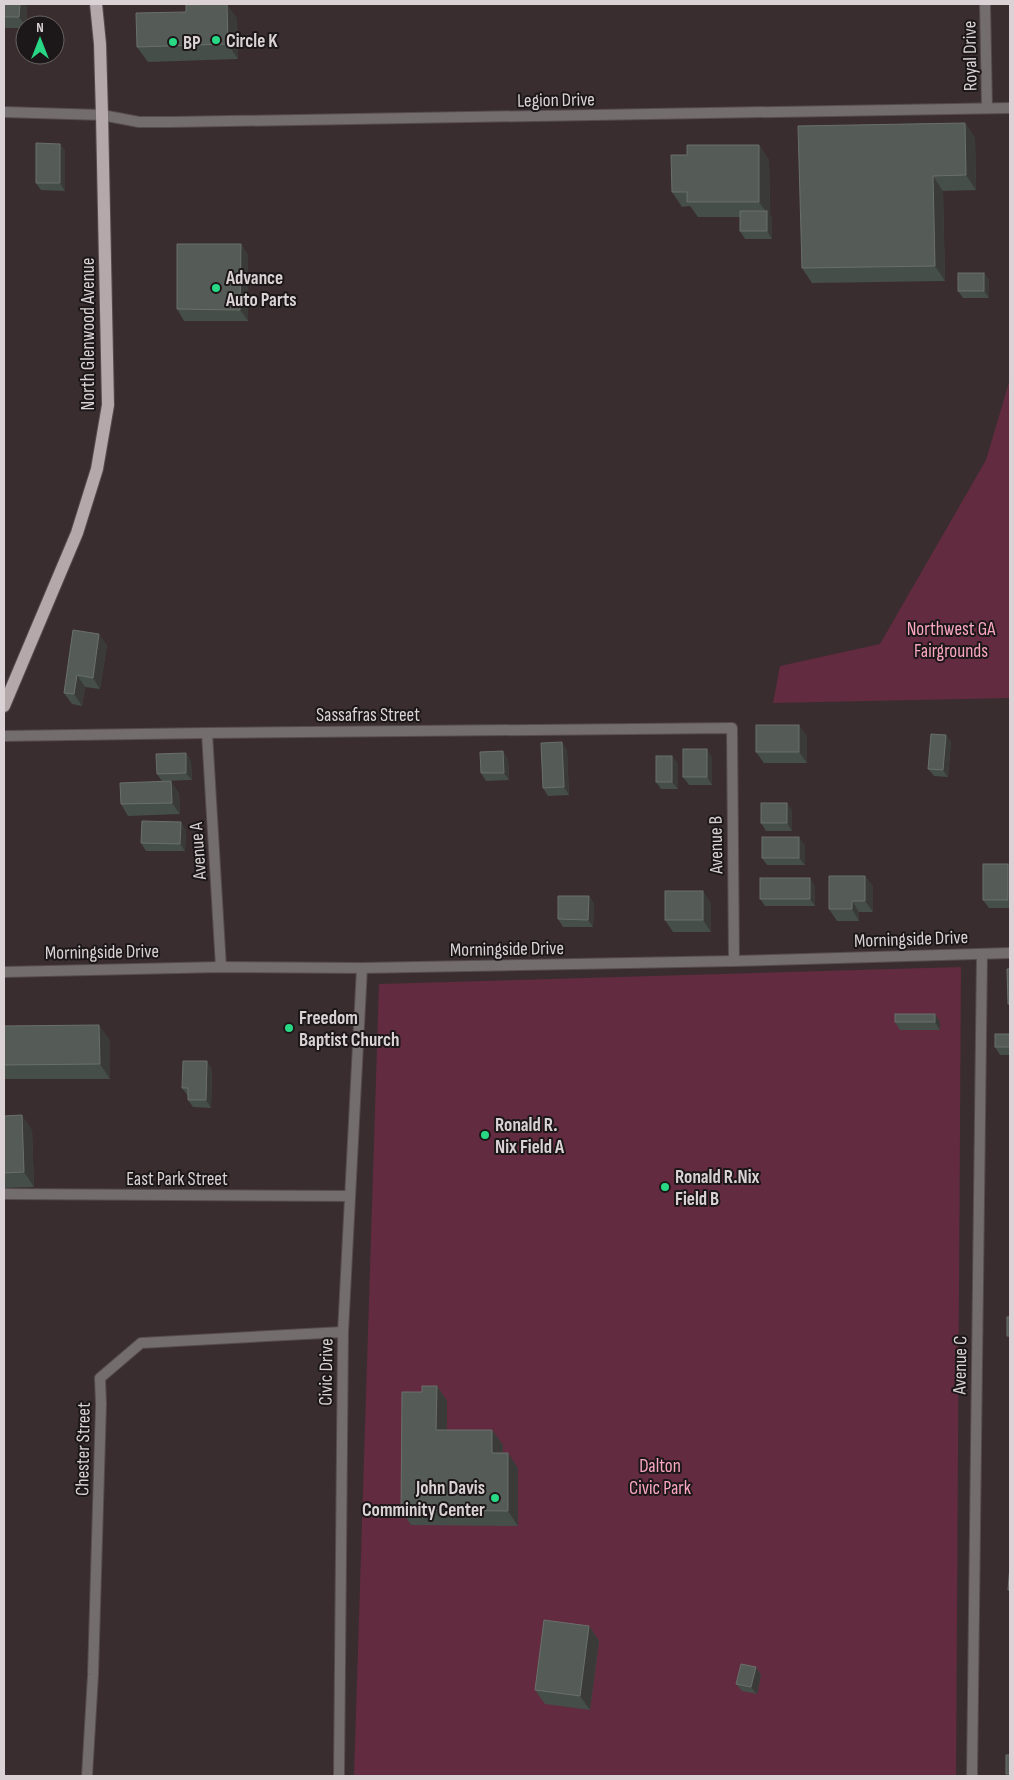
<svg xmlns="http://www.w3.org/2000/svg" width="1014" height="1780" font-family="'Sofia Sans Condensed',sans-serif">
<rect width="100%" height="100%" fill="#392d30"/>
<g fill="#622b3f">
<path d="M1010 379V698L773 703 780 666 880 644 986 460Z"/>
<path d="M961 967 956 1776H354L379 984Z"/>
</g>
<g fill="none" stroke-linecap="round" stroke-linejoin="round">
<defs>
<g id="minor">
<path d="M985 4 987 108"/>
<path d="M4 112 102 115"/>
<path d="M207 733 221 967"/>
<path d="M4 736 207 733 732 728 734 961"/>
<path d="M4 972 221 967 362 968 734 961 1010 953"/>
<path d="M4 1194 350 1196"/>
<path d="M87 1776 93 1675 101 1404 100 1378 141 1343 343 1332"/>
<path d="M339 1776 343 1332 362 968"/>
<path d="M972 1776 982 954"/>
</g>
<path id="tertiary" d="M102 115 139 122H172L1010 108"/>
<path id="primary" d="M4 706 77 533 97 469 108 405 102 115 100 44 96 4"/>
</defs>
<use href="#minor" stroke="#564b4e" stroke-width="12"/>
<use href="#tertiary" stroke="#564b4e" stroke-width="12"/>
<use href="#primary" stroke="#564b4e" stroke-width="14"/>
<use href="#minor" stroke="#736d6e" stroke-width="10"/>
<use href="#tertiary" stroke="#736d6e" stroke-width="10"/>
<use href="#primary" stroke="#b4a8ab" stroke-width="12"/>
</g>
<g fill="#454e48">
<path d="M4 4H27V25H25V28H4Z"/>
<path d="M237 18 238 59 148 62 137 47Z"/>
<path d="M965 123 975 138 976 190 943 191 945 281 812 283 802 268Z"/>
<path d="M60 144 65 151V191L41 190 36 183Z"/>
<path d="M759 145 769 160 770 215 772 219V239H745L740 231V217H698L690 206 682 207 672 192 687 155Z"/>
<path d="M241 244 248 255V321H184L177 309Z"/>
<path d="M984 273 989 280V298H963L958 291Z"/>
<path d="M73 630 107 645 100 689 85 687 82 706 72 704 64 693Z"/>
<path d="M946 735 951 742 948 777 934 776 928 769Z"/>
<path d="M807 736V763H764L756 752Z"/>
<path d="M567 750 569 795 548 796 543 788Z"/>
<path d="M186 753 191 761 192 780 162 781 157 774Z"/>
<path d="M712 757V785H689L683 777Z"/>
<path d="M508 759 509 780 486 781 481 773Z"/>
<path d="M678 763V789H661L656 782Z"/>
<path d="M179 793 180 814 128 816 121 804Z"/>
<path d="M792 810V831H766L761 823Z"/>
<path d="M186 830 185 851H146L141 843Z"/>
<path d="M805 845V865H767L762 858Z"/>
<path d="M1008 864 1010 867V908H989L983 900Z"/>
<path d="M865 876 873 887V912H859V921H837L829 909Z"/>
<path d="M815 886V906H765L760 899Z"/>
<path d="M589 896 594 904 593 927H563L558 919Z"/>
<path d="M711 903V932H673L665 920Z"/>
<path d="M895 1022H940V1030H900Z"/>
<path d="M4 1026 110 1040V1079H4Z"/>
<path d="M1010 1034V1055H1000L995 1047Z"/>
<path d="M212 1069 211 1108 193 1107 188 1100V1096L182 1088Z"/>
<path d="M4 1116 32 1130 34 1187 4 1188Z"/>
<path d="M437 1386 447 1401V1430H492L503 1445V1453L518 1468V1526L411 1525 401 1510 422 1392Z"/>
<path d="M589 1626 599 1641 590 1710 545 1704 535 1690Z"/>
<path d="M756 1667 761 1675 757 1694 742 1691 736 1684Z"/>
</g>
<g fill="#3a3b38">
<path d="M20 4H27V25H25L19 17Z"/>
<path d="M227 4 237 18 238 59 228 44Z"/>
<path d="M965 123 975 138 976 190 966 175Z"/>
<path d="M60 144 65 151V191L60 183Z"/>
<path d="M759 145 769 160 770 215 772 219V239L767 231V213L759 202Z"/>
<path d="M933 176 943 191 945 281 935 266Z"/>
<path d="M241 244 248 255V321L240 310Z"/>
<path d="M984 273 989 280V298L984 291Z"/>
<path d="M99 634 107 645 100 689 93 678Z"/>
<path d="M77 675 85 687 82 706 74 694Z"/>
<path d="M799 725 807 736V763L799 752Z"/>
<path d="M946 735 951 742 948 777 943 770Z"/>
<path d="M562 742 567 750 569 795 564 787Z"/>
<path d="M707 749 712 757V785L707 777Z"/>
<path d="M503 751 508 759 509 780 504 773Z"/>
<path d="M186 753 191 761 192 780 186 773Z"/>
<path d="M672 756 678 763V789L672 782Z"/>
<path d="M171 781 179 793 180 814 172 803Z"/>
<path d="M787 803 792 810V831L787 823Z"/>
<path d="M181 822 186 830 185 851 180 844Z"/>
<path d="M799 837 805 845V865L799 858Z"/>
<path d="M1008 864 1010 867V903L1008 900Z"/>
<path d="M865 876 873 887V912L865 901Z"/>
<path d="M810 878 815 886V906L810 899Z"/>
<path d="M703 891 711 903V932L703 920Z"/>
<path d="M589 896 594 904 593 927 588 920Z"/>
<path d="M852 901 859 912V921L852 909Z"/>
<path d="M935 1014 940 1022V1030L935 1022Z"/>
<path d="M99 1025 110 1040V1079L100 1064Z"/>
<path d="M207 1061 212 1069 211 1108 206 1100Z"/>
<path d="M22 1115 32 1130 34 1187 24 1172Z"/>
<path d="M437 1386 447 1401V1445L436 1430Z"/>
<path d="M492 1430 503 1445 502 1468 492 1453Z"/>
<path d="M508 1453 518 1468V1526L508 1511Z"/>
<path d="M589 1626 599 1641 590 1710 580 1696Z"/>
<path d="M756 1667 761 1675 757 1694 751 1687Z"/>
</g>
<g fill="#555c57" stroke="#6a6f6a">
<path d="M4 4H20L19 17H4Z"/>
<path d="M215 4H227L228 44 137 47 136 13 186 12V5Z"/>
<path d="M965 123 966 175 933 176 935 266 802 268 798 126Z"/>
<path d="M36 143 60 144V183H36Z"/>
<path d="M687 145H759V202H687V192H672L671 155H687Z"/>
<rect x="740" y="211" width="27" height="20"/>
<path d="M177 244H241L240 310 177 309Z"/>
<rect x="958" y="273" width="26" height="18"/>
<path d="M73 630 99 634 93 678 77 675 74 694 64 693Z"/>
<rect x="756" y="725" width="43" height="27"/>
<path d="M931 734 946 735 943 770 928 769Z"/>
<path d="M562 742 564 787 543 788 541 743Z"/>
<rect x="683" y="749" width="24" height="28"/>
<path d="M503 751 504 773H481L480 752Z"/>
<path d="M186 753V773L157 774 156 754Z"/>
<rect x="656" y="756" width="16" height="26"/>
<path d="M171 781 172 803 121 804 120 783Z"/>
<rect x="761" y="803" width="26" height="20"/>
<path d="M142 821 181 822 180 844 141 843Z"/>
<rect x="762" y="837" width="37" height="21"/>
<rect x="983" y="864" width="25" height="36"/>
<path d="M829 876H865V901H852V909H829Z"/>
<rect x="760" y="878" width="50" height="21"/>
<rect x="665" y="891" width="38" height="29"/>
<path d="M558 896H589L588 920 558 919Z"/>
<path d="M1007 969H1010V1004H1008Z"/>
<rect x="895" y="1014" width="40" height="8"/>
<path d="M99 1025 100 1064 4 1065V1026Z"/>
<rect x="995" y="1034" width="15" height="13"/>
<path d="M183 1061H207L206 1100H188V1088H182Z"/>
<path d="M22 1115 24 1172 4 1173V1116Z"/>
<rect x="1007" y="1317" width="3" height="19"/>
<path d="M422 1386H437L436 1430H492V1453H508V1511L401 1510 402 1392H422Z"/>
<path d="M1010 1565V1590H1008Z"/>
<path d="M544 1620 589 1626 580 1696 535 1690Z"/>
<path d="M741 1664 756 1667 751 1687 736 1684Z"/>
<rect x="1006" y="1755" width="4" height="19"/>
</g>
<g fill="#29d885" stroke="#1c1718" stroke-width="2">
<circle cx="216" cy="40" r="5"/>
<circle cx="173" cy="42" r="5"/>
<circle cx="216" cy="288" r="5"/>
<circle cx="289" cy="1028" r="5"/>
<circle cx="485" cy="1135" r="5"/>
<circle cx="665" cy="1187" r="5"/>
<circle cx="495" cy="1498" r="5"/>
</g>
<g text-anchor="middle" stroke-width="4" stroke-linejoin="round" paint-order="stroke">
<g font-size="19" font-weight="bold" fill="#dad2d4" stroke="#1c1718" text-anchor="start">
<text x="226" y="47">Circle K</text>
<text x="183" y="49">BP</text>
<text x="226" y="284">Advance<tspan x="226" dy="22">Auto Parts</tspan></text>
<text x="299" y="1024">Freedom<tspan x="299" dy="22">Baptist Church</tspan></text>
<text x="495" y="1131">Ronald R.<tspan x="495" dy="22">Nix Field A</tspan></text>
<text x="675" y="1183">Ronald R.Nix<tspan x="675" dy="22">Field B</tspan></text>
<text x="485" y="1494" text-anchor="end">John Davis<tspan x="485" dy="22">Comminity Center</tspan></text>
</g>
<g font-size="19" fill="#dad2d4" stroke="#1c1718">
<text transform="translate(969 56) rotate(-91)" y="7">Royal Drive</text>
<text transform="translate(556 99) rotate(-1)" y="7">Legion Drive</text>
<text transform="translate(87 334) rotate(-90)" y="7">North Glenwood Avenue</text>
<text x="368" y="721">Sassafras Street</text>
<text transform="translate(715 845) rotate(-91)" y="7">Avenue B</text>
<text transform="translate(197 851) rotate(-94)" y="7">Avenue A</text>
<text transform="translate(911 938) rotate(-2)" y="7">Morningside Drive</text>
<text transform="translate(507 948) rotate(-1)" y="7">Morningside Drive</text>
<text transform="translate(102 951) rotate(-1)" y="7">Morningside Drive</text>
<text x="177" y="1185">East Park Street</text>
<text transform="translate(959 1365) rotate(-89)" y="7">Avenue C</text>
<text transform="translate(325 1372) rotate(-89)" y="7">Civic Drive</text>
<text transform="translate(82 1449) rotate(-89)" y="7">Chester Street</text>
</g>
<g font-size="19" fill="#fba7c2" stroke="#1c1718">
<text x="951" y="635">Northwest GA<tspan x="951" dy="22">Fairgrounds</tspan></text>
<text x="660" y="1472">Dalton<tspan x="660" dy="22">Civic Park</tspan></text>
</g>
</g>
<rect width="1014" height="1780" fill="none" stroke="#dad2d4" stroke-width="10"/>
<g transform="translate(40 40)"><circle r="24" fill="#1c1718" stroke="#686263"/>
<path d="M0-4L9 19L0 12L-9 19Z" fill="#29d885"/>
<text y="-8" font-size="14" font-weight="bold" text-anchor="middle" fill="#dad2d4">N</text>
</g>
</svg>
